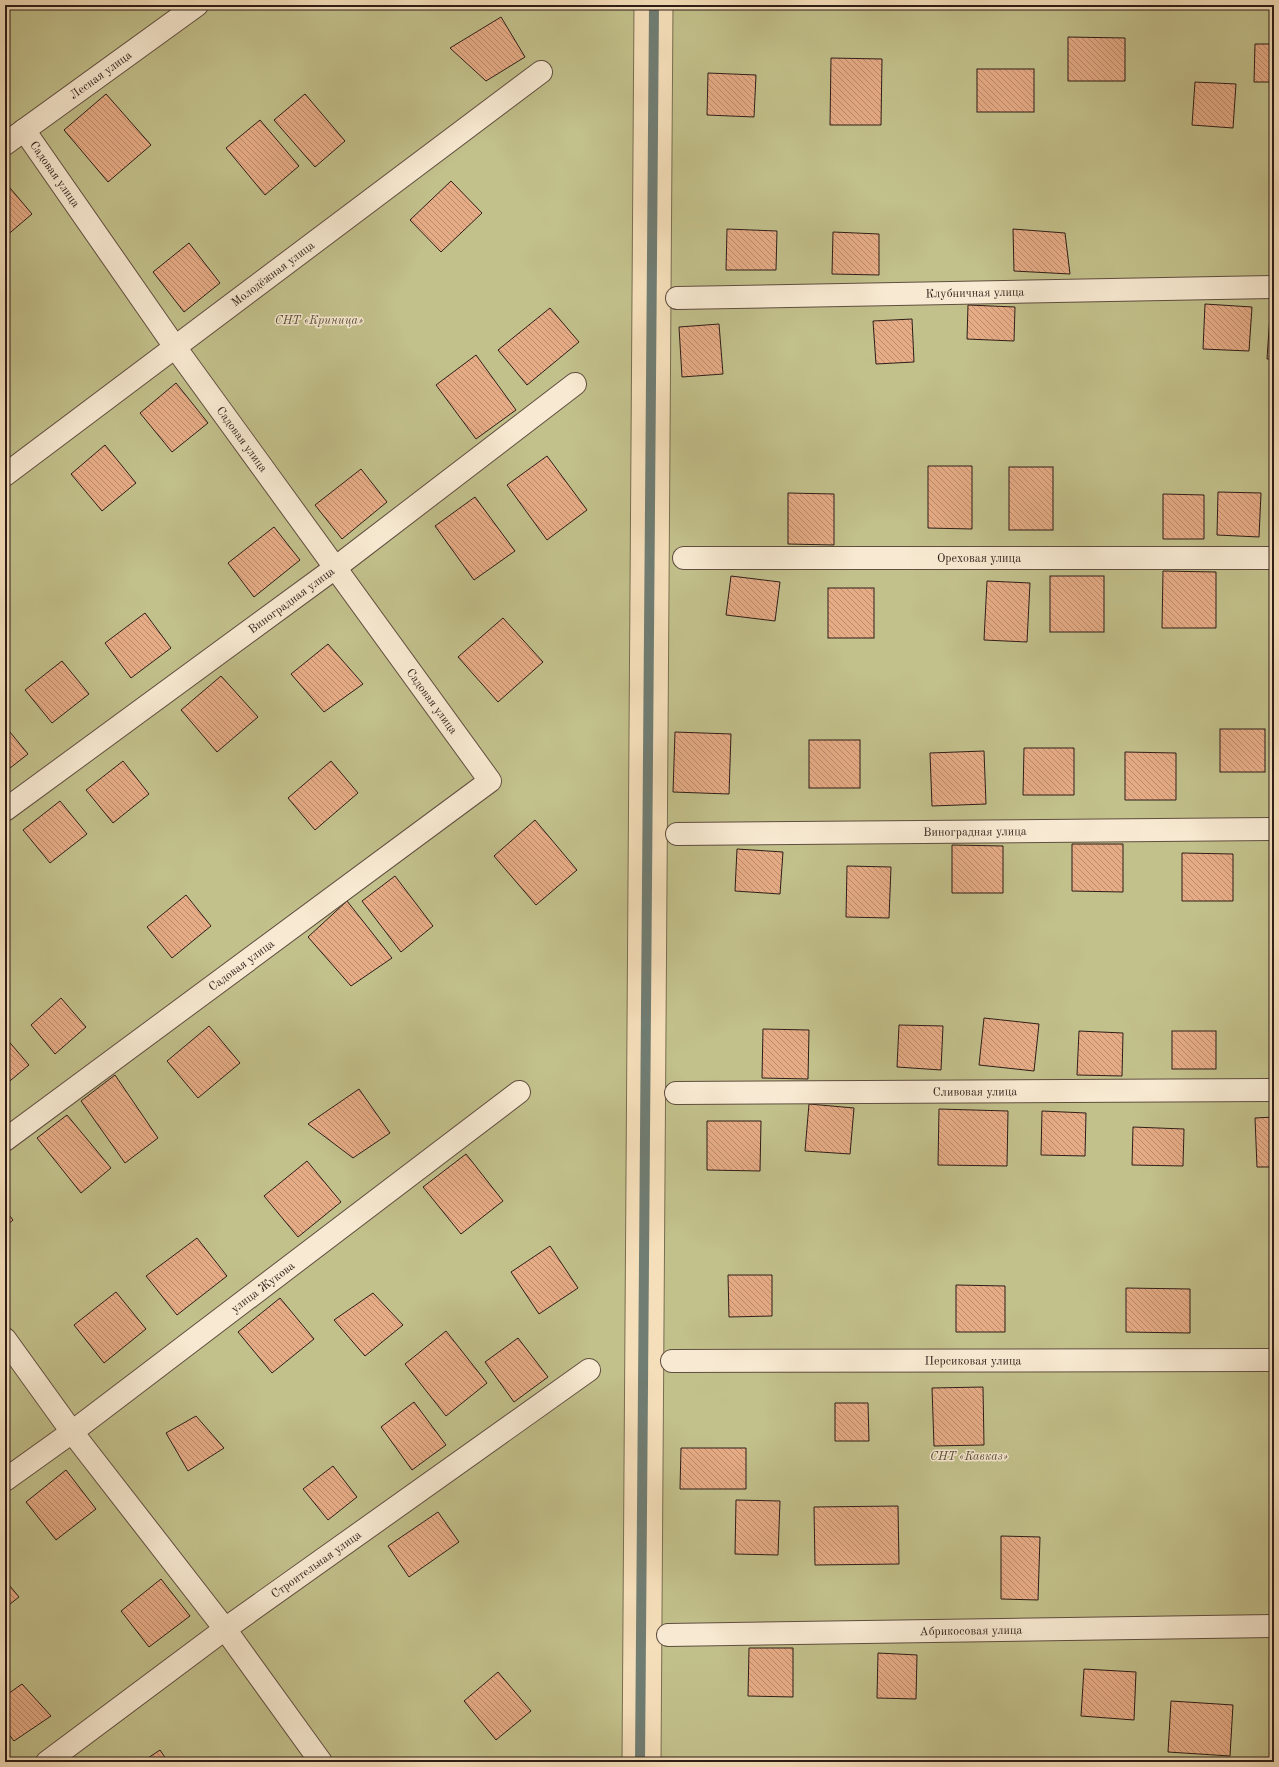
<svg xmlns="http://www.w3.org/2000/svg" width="1279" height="1767" font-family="'Old Standard TT',serif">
<defs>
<pattern id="building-back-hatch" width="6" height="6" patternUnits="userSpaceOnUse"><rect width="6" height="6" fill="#e6ac86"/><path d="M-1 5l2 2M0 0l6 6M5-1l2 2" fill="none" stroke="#bb8b6d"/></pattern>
</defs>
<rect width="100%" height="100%" fill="#f5dfba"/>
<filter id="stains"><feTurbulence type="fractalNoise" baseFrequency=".005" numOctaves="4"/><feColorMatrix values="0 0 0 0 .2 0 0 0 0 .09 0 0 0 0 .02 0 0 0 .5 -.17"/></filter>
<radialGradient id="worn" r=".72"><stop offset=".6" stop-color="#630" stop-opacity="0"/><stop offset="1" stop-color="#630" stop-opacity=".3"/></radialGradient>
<g fill="#c2c08b" stroke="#786e51">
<path d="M5 5H634L622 1762H5Z"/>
<path d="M673 5H1274V1762H661Z"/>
</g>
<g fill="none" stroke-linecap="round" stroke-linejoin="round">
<path stroke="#707d73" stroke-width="10" d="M640 1762 654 5"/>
</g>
<g fill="url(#building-back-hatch)" stroke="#2e1d17">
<path d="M501 17 525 57 486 81 450 48Z"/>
<path d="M1068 37 1125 38V81H1068Z"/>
<path d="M1255 44H1274V82H1254Z"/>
<path d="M831 58 882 59 881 125H830Z"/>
<rect x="977" y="69" width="57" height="43"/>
<path d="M708 73 756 75 754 117 707 115Z"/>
<path d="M1195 82 1236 84 1233 128 1192 125Z"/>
<path d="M106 94 151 145 108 182 64 130Z"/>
<path d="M305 94 345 141 315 167 274 120Z"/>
<path d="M260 120 299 166 265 195 226 148Z"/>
<path d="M451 181 482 213 441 252 410 220Z"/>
<path d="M5 182 32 214 5 237Z"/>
<path d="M727 229 777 231 776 270H726Z"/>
<path d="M1013 229 1065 233 1070 274 1014 271Z"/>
<path d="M833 232 879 234V275L832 274Z"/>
<path d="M189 243 220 283 184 312 153 272Z"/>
<path d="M1205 304 1252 307 1249 351 1203 349Z"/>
<path d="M968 305 1015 307 1014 341 967 339Z"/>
<path d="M550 308 579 342 527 385 498 350Z"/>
<path d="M1270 315H1274V359H1267Z"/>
<path d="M912 319 914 362 876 364 873 321Z"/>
<path d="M719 324 723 374 682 377 679 327Z"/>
<path d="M476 355 516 410 476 439 436 385Z"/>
<path d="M176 383 208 423 172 452 140 413Z"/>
<path d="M105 445 136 483 102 511 71 474Z"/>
<path d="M547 456 587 510 547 540 507 485Z"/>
<path d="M928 466H972V529L928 528Z"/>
<rect x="1009" y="467" width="44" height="63"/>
<path d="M361 469 387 502 342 539 315 505Z"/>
<path d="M1218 492 1261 493 1259 537 1217 535Z"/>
<path d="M788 493 834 494V545L788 544Z"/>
<path d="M1163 494 1204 495V539H1163Z"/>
<path d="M475 497 515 551 474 580 435 526Z"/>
<path d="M274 527 300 560 254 597 228 563Z"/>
<path d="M1163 571 1216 572V628H1162Z"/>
<path d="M731 576 780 582 775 621 726 615Z"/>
<rect x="1050" y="576" width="54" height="56"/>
<path d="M987 581 1030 583 1027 642 984 640Z"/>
<rect x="828" y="588" width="46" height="50"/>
<path d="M145 613 171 648 131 678 105 643Z"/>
<path d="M503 618 543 662 498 702 458 657Z"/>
<path d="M328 644 363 684 324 712 291 674Z"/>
<path d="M62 661 89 694 52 723 25 690Z"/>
<path d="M221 676 258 717 217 752 181 710Z"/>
<path d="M5 726 28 754 5 772Z"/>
<rect x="1220" y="729" width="45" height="43"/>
<path d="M675 732 731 734 729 794 673 792Z"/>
<rect x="809" y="740" width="51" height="48"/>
<path d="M1024 748H1074V795H1023Z"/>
<path d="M984 751 986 804 932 806 930 753Z"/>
<path d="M1125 752 1176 753V800H1125Z"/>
<path d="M123 761 149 794 113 823 86 790Z"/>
<path d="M331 761 358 793 315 830 288 798Z"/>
<path d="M60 801 87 834 50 863 23 830Z"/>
<path d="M535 820 577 870 536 905 494 856Z"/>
<path d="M1072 844H1123V892L1072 891Z"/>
<path d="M952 845 1003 846V893H952Z"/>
<path d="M737 849 783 852 780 894 735 891Z"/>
<path d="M1182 853 1233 854V901H1182Z"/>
<path d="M847 866 891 867 889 918 846 917Z"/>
<path d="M395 876 433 926 401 952 362 901Z"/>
<path d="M186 895 211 926 172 958 147 927Z"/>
<path d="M347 901 392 958 351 986 308 937Z"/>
<path d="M61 998 86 1027 55 1054 31 1025Z"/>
<path d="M984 1018 1039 1024 1034 1071 979 1065Z"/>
<path d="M899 1025 943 1026 941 1070 897 1067Z"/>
<path d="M209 1026 240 1063 198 1098 167 1061Z"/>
<path d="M763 1029 809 1030 808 1079 762 1078Z"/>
<path d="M1079 1031 1123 1033 1122 1076 1077 1075Z"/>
<rect x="1172" y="1031" width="44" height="38"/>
<path d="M5 1037 29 1065 5 1085Z"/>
<path d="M115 1075 158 1138 125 1163 81 1101Z"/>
<path d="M359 1089 390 1133 353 1158 308 1124Z"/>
<path d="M809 1104 854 1108 850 1154 805 1151Z"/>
<path d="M939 1109 1008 1111 1007 1166 938 1165Z"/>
<path d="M1042 1111 1086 1113 1085 1156 1041 1155Z"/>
<path d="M67 1115 111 1168 81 1193 37 1138Z"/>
<path d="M1274 1117V1167H1257L1255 1118Z"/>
<path d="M707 1121H761L760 1171 707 1170Z"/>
<path d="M1133 1127 1184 1129 1183 1166 1132 1165Z"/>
<path d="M466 1154 503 1201 461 1234 423 1187Z"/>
<path d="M307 1161 341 1202 298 1237 264 1196Z"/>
<path d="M5 1210 13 1220 5 1227Z"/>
<path d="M197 1238 227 1276 177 1315 146 1276Z"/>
<path d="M550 1246 578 1288 539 1314 511 1272Z"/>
<path d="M728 1275H772V1316L729 1317Z"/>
<path d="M956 1285 1005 1286V1332H956Z"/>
<path d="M1126 1288 1190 1289V1333L1126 1332Z"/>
<path d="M116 1292 146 1329 104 1363 74 1325Z"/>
<path d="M373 1293 403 1325 365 1356 334 1320Z"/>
<path d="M280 1298 314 1339 272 1373 238 1332Z"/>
<path d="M446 1331 487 1383 446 1416 405 1364Z"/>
<path d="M518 1338 548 1377 514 1402 485 1362Z"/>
<path d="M983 1387 984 1445 934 1446 932 1388Z"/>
<path d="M414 1402 446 1445 412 1470 381 1427Z"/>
<path d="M835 1403H868L869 1441H835Z"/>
<path d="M196 1416 224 1448 188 1471 166 1433Z"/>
<path d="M681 1448H746V1489H680Z"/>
<path d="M333 1466 357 1497 328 1520 303 1489Z"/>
<path d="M66 1470 96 1509 56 1540 26 1502Z"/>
<path d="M736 1500 780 1501 778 1555 735 1554Z"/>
<path d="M898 1506 899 1564 815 1565 814 1507Z"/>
<path d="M438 1512 459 1542 409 1577 388 1546Z"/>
<path d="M1001 1536 1040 1537 1038 1600 1001 1599Z"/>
<path d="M161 1579 190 1616 149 1647 121 1611Z"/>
<path d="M5 1580 19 1597 5 1608Z"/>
<path d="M749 1648H793V1697L748 1696Z"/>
<path d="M878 1653 917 1655 916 1699 877 1698Z"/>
<path d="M1084 1669 1136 1672 1134 1720 1081 1716Z"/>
<path d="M498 1672 531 1711 496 1740 464 1701Z"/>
<path d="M22 1684 51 1716 14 1741 5 1729V1696Z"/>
<path d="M1171 1701 1233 1705 1230 1756 1168 1752Z"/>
<path d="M160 1750 168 1762H142Z"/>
</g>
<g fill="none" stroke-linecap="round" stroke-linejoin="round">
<defs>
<g id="street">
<path id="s1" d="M5 144 197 5"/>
<path id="s2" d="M677 298 1274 287"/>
<path id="s3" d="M5 475 541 72"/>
<path id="s4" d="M684 558H1274"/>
<path id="s5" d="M5 810 335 568 575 384"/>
<path id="s6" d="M677 834 1274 829"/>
<path id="s7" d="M676 1093 1274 1090"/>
<path id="s8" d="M5 1140 490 781 175 347 24 130"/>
<path d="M5 1339 72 1432 225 1629 321 1762"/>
<path id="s9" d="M672 1361 1274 1360"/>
<path id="s10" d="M5 1480 72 1432 519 1092"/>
<path id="s11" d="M668 1635 1274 1626"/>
<path id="s12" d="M47 1762 225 1629 589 1370"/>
</g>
</defs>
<use href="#street" stroke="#604e40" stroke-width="24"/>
<use href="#street" stroke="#f8ead2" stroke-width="22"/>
</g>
<g text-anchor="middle" stroke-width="3" stroke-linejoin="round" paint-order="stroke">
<g font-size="12" fill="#2e1d17" stroke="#f8ead2">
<text dy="4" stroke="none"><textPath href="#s1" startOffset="118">Лесная улица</textPath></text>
<text transform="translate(55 174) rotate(55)" y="4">Садовая улица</text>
<text dy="4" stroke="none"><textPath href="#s3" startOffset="335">Молодёжная улица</textPath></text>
<text dy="4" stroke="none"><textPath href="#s2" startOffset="298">Клубничная улица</textPath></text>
<text transform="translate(242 439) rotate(54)" y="4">Садовая улица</text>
<text dy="4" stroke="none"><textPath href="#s4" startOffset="295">Ореховая улица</textPath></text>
<text dy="4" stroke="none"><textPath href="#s5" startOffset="355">Виноградная улица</textPath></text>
<text transform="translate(432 701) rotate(54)" y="4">Садовая улица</text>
<text dy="4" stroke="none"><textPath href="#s6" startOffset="298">Виноградная улица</textPath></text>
<text dy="4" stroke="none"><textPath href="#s8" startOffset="294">Садовая улица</textPath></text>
<text dy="4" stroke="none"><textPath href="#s7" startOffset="299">Сливовая улица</textPath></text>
<text dy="4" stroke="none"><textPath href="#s10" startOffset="322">улица Жукова</textPath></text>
<text dy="4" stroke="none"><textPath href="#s9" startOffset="301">Персиковая улица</textPath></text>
<text dy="4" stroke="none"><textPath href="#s12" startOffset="334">Строительная улица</textPath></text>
<text dy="4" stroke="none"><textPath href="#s11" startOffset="303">Абрикосовая улица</textPath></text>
</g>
<g font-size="12" font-style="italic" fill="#5a4e3a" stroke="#f8ead2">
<text x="319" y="324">СНТ «Криница»</text>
<text x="969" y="1460">СНТ «Кавказ»</text>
</g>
</g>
<rect width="1279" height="1767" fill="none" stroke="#f5dfba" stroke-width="20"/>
<rect x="6" y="6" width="1267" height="1755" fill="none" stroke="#2e1d17" stroke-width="2"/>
<rect x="10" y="10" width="1259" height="1747" fill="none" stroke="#2e1d17"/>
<rect width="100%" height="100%" filter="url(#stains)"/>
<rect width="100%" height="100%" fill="url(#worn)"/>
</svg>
